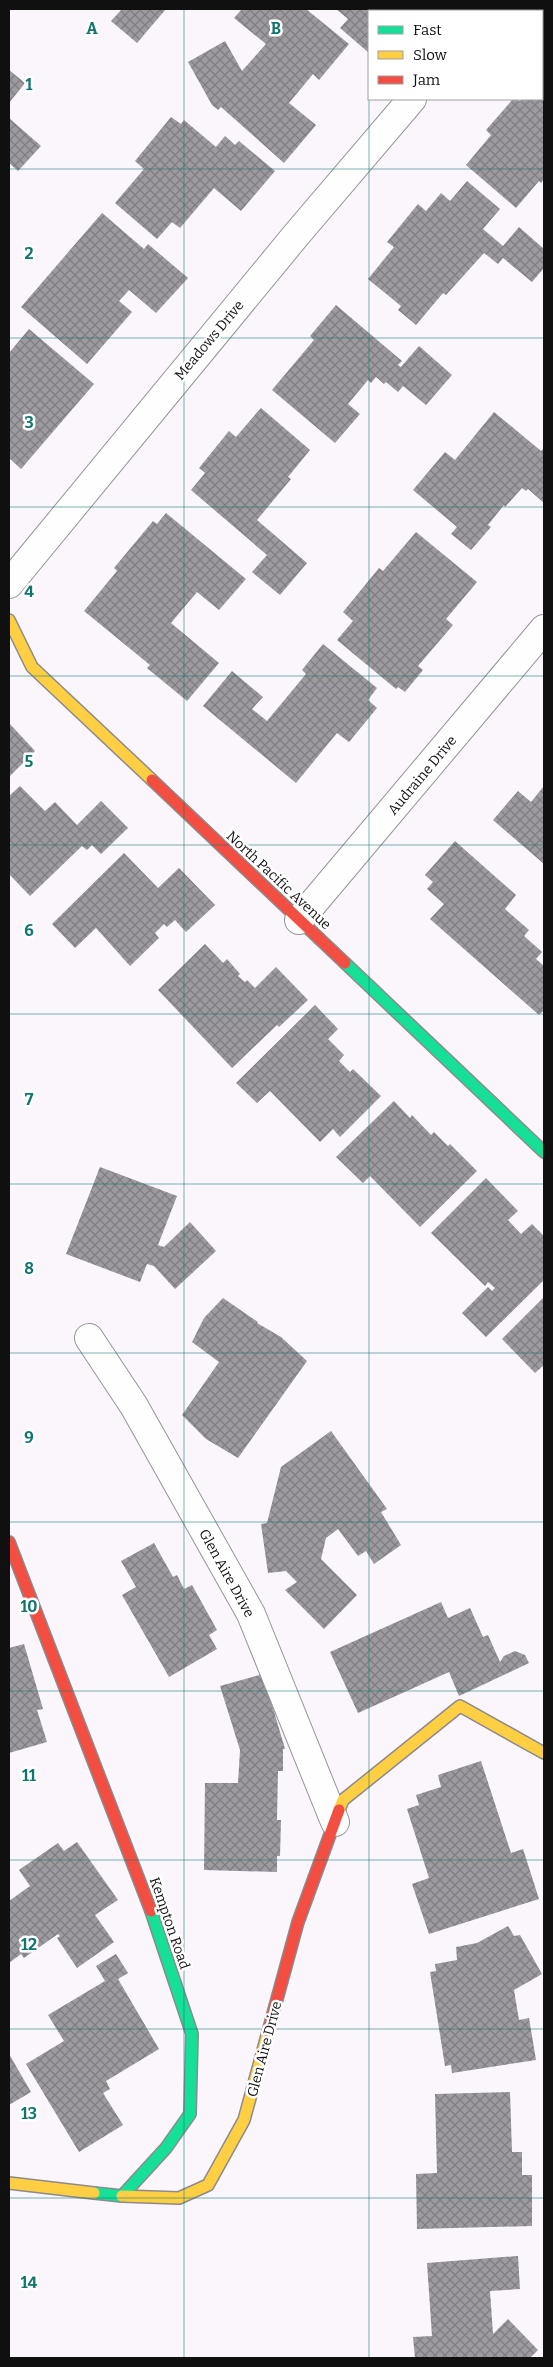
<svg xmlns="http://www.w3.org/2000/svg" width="553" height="2367" font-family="Bitter,serif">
<defs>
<pattern id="building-cross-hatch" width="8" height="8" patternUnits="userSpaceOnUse" patternTransform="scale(1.25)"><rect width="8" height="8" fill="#9e9ba0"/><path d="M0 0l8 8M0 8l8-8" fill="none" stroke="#7f7d81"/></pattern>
</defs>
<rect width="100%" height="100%" fill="#faf6fc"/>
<g fill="url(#building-cross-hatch)">
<path d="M122 9H166L137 43 111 21Z"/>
<path d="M242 9H306L349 44 319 80 313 74 289 103 316 125 284 163 221 107 218 110 212 105 188 62 225 41 242 71 266 44 234 18Z"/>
<path d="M336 9H390L393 11H369V53L340 28 348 19Z"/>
<path d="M9 70 25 83 9 103Z"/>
<path d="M542 87 544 89V179L541 183 539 181 516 208 466 165 491 135 486 130 513 99 520 101 522 99H542Z"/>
<path d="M171 117 181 124 184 120 216 147 225 136 235 145 239 141 275 171 241 211 214 188 180 228 172 222 157 239 115 203 144 169 135 161Z"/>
<path d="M9 118 41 146 18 171 9 163Z"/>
<path d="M467 181 500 209 483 229 503 246 519 227 544 249V268L532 282 503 258 498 264 484 253 446 295 443 293 416 325 398 310 401 306 368 279 394 247 387 242 418 204 426 211 441 193 450 201Z"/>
<path d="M102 213 144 249 148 244 188 278 156 313 129 290 119 301 132 312 87 364 21 307Z"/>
<path d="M336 305 402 361 398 365 401 367 419 346 452 375 426 405 403 386 398 392 386 382 384 384 376 377 371 383 368 380 348 404 360 414 335 443 272 390 314 340 310 336Z"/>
<path d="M29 329 94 384 21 469 9 458V353Z"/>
<path d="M261 408 310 450 288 477 291 479 257 520 307 563 280 595 252 572 267 555 191 490 205 473 199 468 229 431 236 437Z"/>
<path d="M494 412 541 451 544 448V503L528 489 526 491 522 488 505 507 504 505 488 525 491 527 471 550 451 534 457 527 413 490 445 452 455 460Z"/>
<path d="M166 513 246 579 219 610 197 592 171 623 219 663 187 701 147 668 150 665 84 611 117 571 114 568 153 521 157 524Z"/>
<path d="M416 532 477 582 446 619 453 625 418 666 423 670 405 692 398 687 396 689 337 640 353 621 343 612 379 568 383 571Z"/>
<path d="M323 644 377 688 368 700 377 708 349 742 337 733 296 783 203 706 232 671 263 697 252 709 267 721 306 674 302 670Z"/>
<path d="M9 723 35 751 9 777Z"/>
<path d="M20 786 45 811 55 802 77 825 101 801 128 828 101 854 92 845 87 850 82 846 30 896 9 874V796Z"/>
<path d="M544 786V864L493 820 518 791 531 802Z"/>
<path d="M455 841 516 895 505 909 529 930 524 936 542 952 536 959 544 966V1010L539 1015 430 919 444 904 427 889 433 882 425 875Z"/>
<path d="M124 853 158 888 179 868 215 905 186 932 175 920 167 927 164 924 155 933 159 938 130 966 96 928 75 948 52 924Z"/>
<path d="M205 944 223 963 227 959 240 974 238 976 245 982 247 980 255 988 276 967 308 1000 279 1027 277 1025 232 1068 158 990Z"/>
<path d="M315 1005 338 1029 328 1039 344 1055 339 1061 350 1072 353 1069 381 1096 340 1137 333 1129 320 1142 270 1091 257 1103 236 1083Z"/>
<path d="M394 1101 410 1118 412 1115 431 1135 434 1132 448 1146 450 1144 477 1171 420 1227 370 1176 363 1183 336 1157Z"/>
<path d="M100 1167 177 1196 158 1245 164 1247 190 1222 216 1251 175 1289 154 1266 147 1264 140 1282 66 1254Z"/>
<path d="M486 1178 518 1211 508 1220 521 1234 532 1224 544 1236V1280L486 1337 462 1313 488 1287 492 1291 495 1288 488 1282 485 1286 431 1233Z"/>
<path d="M544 1297V1365L535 1373 502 1339Z"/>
<path d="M223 1298 258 1322 257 1323 281 1337 307 1361 238 1458 206 1439 182 1415 219 1362 192 1342 204 1318Z"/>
<path d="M331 1431 387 1509 381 1512 401 1545 374 1564 366 1551 358 1556 338 1529 326 1538 321 1559 357 1595 324 1629 285 1590 297 1582 286 1571 268 1573 261 1524 267 1523 281 1467Z"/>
<path d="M154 1543 173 1577 177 1575 184 1589 192 1585 217 1630 209 1635 217 1649 169 1677 122 1595 136 1587 121 1561Z"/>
<path d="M441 1602 448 1618 470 1608 483 1637 488 1635 500 1662 504 1656 515 1651 525 1655 529 1663 459 1696 449 1672 358 1713 330 1652Z"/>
<path d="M24 1644 43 1709 37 1710 47 1742 9 1753V1648Z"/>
<path d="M263 1674 285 1749H283V1771H278L277 1820H281L280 1856H277V1872L204 1870 205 1783H238L240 1750 220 1686Z"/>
<path d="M481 1761 511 1853 523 1849 539 1899 429 1934 412 1884 429 1878 407 1809 419 1805 416 1795 441 1787 438 1775Z"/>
<path d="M77 1842 118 1900 95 1915 114 1942 77 1968 57 1938 60 1936 58 1934 24 1958 21 1954 9 1963V1901L30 1886 19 1870 58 1843 64 1851Z"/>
<path d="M508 1926 514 1936 520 1935 542 1974 514 1990 519 2020 529 2018 536 2060 452 2073 451 2065 445 2066 430 1972 436 1971 435 1964 457 1960 456 1947 477 1943Z"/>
<path d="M116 1954 128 1973 118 1979 159 2049 106 2081 110 2089 103 2093 123 2125 79 2152 26 2064 64 2041 48 2015 105 1981 96 1966Z"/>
<path d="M9 2054 31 2092 9 2105Z"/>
<path d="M510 2092 512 2152H522V2175H532V2226L417 2229 416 2174 437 2173 435 2094Z"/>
<path d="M518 2256 520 2289 490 2291 493 2334 508 2319 538 2350 530 2358H415L413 2337 432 2336 427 2263Z"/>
</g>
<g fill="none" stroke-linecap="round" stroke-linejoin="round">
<defs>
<g id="street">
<path d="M487 11 489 9"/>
<path d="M9 584 297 234 412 99"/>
<path d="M299 920 544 629"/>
<path d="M89 1338 134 1406 251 1614 335 1822"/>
</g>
<g id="fast">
<path d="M345 963 544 1152"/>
<path d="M94 2193 122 2196 166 2148 190 2114 192 2034 151 1911"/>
</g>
<g id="slow">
<path d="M9 620 32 667 152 780"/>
<path d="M339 1810 343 1800 460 1706 544 1753"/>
<path d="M9 2183 94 2193"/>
<path d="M122 2196 179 2198 208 2185 244 2120 268 2032"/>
</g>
<g id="jam">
<path d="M152 780 345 963"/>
<path d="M9 1542 151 1911"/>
<path d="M268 2032 298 1922 339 1810"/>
</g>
</defs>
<use href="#street" stroke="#959496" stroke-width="30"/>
<use href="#fast" stroke="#8c8a8d" stroke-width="14"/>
<use href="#slow" stroke="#8c8a8d" stroke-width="14"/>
<use href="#jam" stroke="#8c8a8d" stroke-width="14"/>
<use href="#street" stroke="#fefeff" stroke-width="28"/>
<use href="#fast" stroke="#16e098" stroke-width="11"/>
<use href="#slow" stroke="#ffcf43" stroke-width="11"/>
<use href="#jam" stroke="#f24e42" stroke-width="11"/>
</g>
<path fill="none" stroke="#0f766e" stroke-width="1" stroke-opacity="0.55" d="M184 9V2358M369 9V2358M9 169H544M9 338H544M9 507H544M9 676H544M9 845H544M9 1014H544M9 1184H544M9 1353H544M9 1522H544M9 1691H544M9 1860H544M9 2029H544M9 2198H544"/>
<g text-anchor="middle" stroke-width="5" stroke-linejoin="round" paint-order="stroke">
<g font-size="14" fill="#101010" stroke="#fff">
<text transform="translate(209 340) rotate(-50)" y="5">Meadows Drive</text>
<text transform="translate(422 775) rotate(-50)" y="5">Audraine Drive</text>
<text transform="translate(279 880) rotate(43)" y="5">North Pacific Avenue</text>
<text transform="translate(227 1573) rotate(61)" y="5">Glen Aire Drive</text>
<text transform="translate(170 1923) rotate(71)" y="5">Kempton Road</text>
<text transform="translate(264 2049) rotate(-75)" y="5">Glen Aire Drive</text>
</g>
</g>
<g font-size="16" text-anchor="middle" font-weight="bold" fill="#0f766e" stroke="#fff" stroke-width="5" stroke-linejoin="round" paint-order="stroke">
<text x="92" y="34">A</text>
<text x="276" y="34">B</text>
<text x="29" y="90">1</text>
<text x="29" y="259">2</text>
<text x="29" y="428">3</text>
<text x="29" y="597">4</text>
<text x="29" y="767">5</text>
<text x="29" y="936">6</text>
<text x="29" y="1105">7</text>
<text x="29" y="1274">8</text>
<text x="29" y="1443">9</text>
<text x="29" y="1612">10</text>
<text x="29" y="1781">11</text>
<text x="29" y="1950">12</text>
<text x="29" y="2119">13</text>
<text x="29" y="2288">14</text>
</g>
<rect width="553" height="2367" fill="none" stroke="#101010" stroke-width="20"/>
<rect x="368" y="10" width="175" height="90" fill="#ffffff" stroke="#9f9f9f"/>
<rect x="378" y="26" width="25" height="8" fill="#16e098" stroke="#9f9f9f"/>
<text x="413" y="35" font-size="15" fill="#101010">Fast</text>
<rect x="378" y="51" width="25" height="8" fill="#ffcf43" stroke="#9f9f9f"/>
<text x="413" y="60" font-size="15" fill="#101010">Slow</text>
<rect x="378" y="76" width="25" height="8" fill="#f24e42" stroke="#9f9f9f"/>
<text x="413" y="85" font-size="15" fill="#101010">Jam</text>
</svg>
